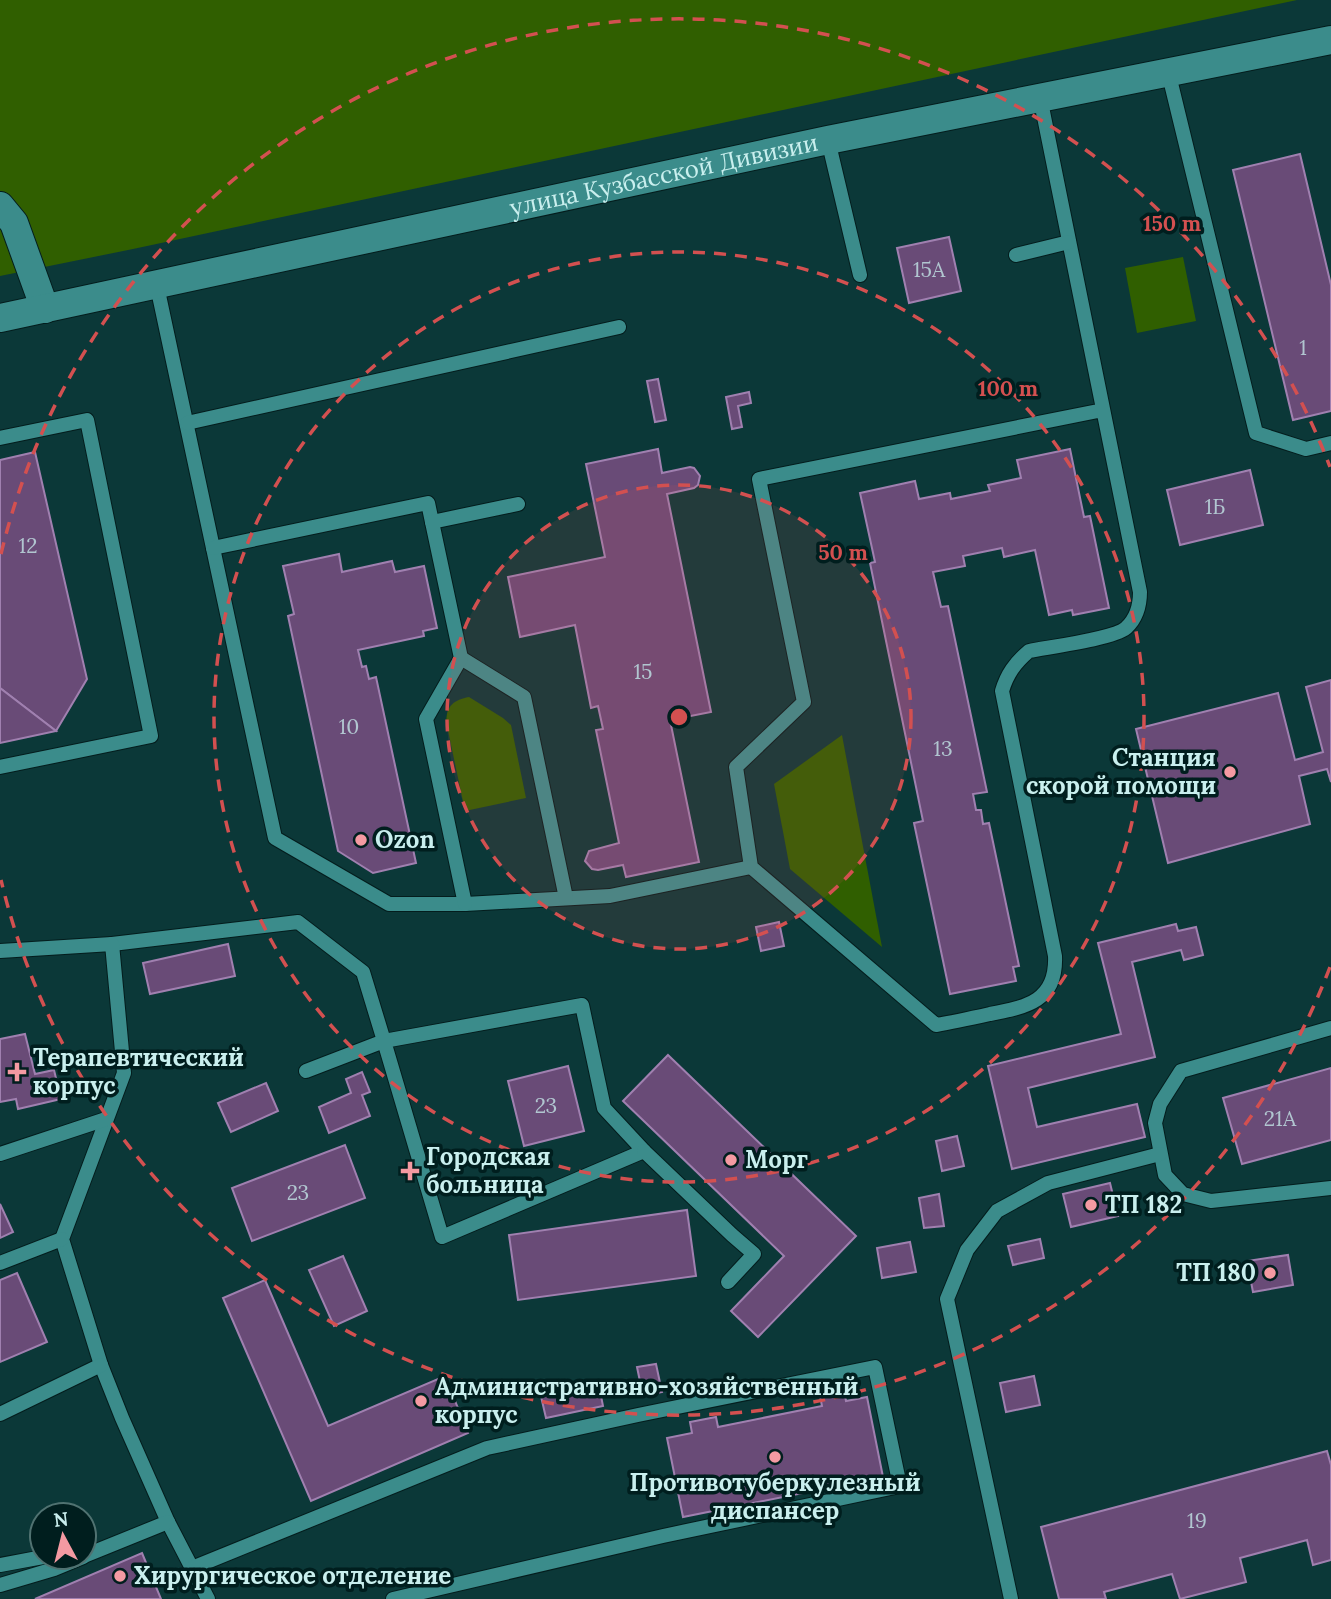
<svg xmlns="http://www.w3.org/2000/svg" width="1331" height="1599" font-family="Lora,serif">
<rect width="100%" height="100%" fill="#0b3838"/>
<g fill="#305f00">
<path d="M0 0H1297L133 249 0 276Z"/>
<path d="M1183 257 1196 321 1137 333 1125 268Z"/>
<path d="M469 697 503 718 511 725 526 798 465 811 446 721C447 705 454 700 469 697Z"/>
<path d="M842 735 882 947 790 869 774 784Z"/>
</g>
<g fill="#694b77" stroke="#a080b0" stroke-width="2">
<path d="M1300 154 1331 285V411L1293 420 1233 170Z"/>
<path d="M949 237 961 291 909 303 897 248Z"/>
<path d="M658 379 666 420 655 422 647 381Z"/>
<path d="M749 392 751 403 738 406 742 427 732 429 726 397Z"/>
<path d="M658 449 662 473 690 467 694 468 700 476 698 485 694 488 667 494 711 712 670 720 699 862 626 877 623 865 598 870 592 869 585 861 589 851 619 843 596 730 603 729 598 706 591 708 575 625 520 637 508 577 605 557 586 464Z"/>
<path d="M1070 449 1084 517 1090 516 1109 608 1073 615 1072 610 1049 615 1035 550 1004 557 1002 548 963 556 965 566 933 572 941 607 948 606 987 792 973 794 976 810H981L983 824 989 823 1019 966 1013 967 1016 981 950 994 914 823 923 821 870 563 875 562 860 493 915 481 919 499 950 493 951 499 990 491 988 485 1021 478 1017 460Z"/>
<path d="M35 452 87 679 56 731 0 688V460Z"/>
<path d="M1250 470 1263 525 1180 545 1167 490Z"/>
<path d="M339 554 342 572 392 561 395 572 424 566 437 628 423 631 424 636 358 650 362 667 366 666 369 679 376 677 416 863 373 873 338 851 288 616 294 614 283 566Z"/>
<path d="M1331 680V782L1327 769 1299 776 1310 824 1168 863 1136 729 1278 693 1295 760 1323 752 1306 687Z"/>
<path d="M0 688 56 731 0 743Z"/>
<path d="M779 922 784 946 761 951 756 927Z"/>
<path d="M1176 924 1178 931 1196 927 1203 955 1184 960 1181 950 1132 962 1155 1057 1028 1088 1037 1127 1137 1104 1145 1137 1012 1169 988 1066 1121 1034 1098 943Z"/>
<path d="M228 944 235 976 150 994 143 963Z"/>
<path d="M25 1034 35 1074 54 1070 61 1099 18 1109 16 1099 0 1102V1039Z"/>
<path d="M668 1055 856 1236 758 1337 731 1311 784 1256 623 1101Z"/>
<path d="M568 1066 584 1131 524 1146 508 1081Z"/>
<path d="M1331 1068V1140L1242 1164 1223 1098Z"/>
<path d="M362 1072 370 1092 362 1095 370 1116 329 1133 319 1107 351 1093 346 1079Z"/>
<path d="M266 1083 278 1111 231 1132 218 1103Z"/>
<path d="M957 1136 964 1166 942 1171 936 1141Z"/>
<path d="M345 1145 365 1198 252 1241 232 1188Z"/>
<path d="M1110 1183 1118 1216 1071 1227 1063 1194Z"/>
<path d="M939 1194 944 1226 924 1228 919 1198Z"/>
<path d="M0 1204 13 1232 0 1238Z"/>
<path d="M687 1210 696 1276 518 1300 509 1235Z"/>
<path d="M1040 1239 1044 1258 1013 1265 1008 1246Z"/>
<path d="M910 1242 916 1272 882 1278 877 1248Z"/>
<path d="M1288 1255 1293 1285 1253 1292 1247 1261Z"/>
<path d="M343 1256 367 1311 334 1326 309 1270Z"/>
<path d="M17 1273 47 1342 0 1362V1280Z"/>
<path d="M265 1280 328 1426 445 1376 468 1433 311 1501 223 1298Z"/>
<path d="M656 1364 662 1392 643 1396 637 1367Z"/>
<path d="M1034 1376 1040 1405 1006 1412 1000 1383Z"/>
<path d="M598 1381 603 1406 546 1418 540 1392Z"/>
<path d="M844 1391 846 1401 867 1397 883 1477 683 1517 667 1438 692 1433 690 1422 716 1417 718 1427 822 1406 820 1396Z"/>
<path d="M1327 1451 1331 1465V1560L1313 1565 1307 1540 1240 1558 1246 1582 1180 1599 1172 1574 1104 1592 1106 1599H1059L1041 1527Z"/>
<path d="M142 1553 161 1599H35Z"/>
</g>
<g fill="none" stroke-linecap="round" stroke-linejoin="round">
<defs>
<g id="service">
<path d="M1168 71 1256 433 1306 449 1331 443"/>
<path d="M1040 97 1140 592C1140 605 1137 618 1126 628 1113 639 1049 647 1029 651 1015 663 1007 674 1002 691L1055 956C1057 1001 1027 1007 990 1014 972 1018 954 1022 936 1025L751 867 736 767 804 702 759 479 1103 410"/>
<path d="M828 140 860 275"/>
<path d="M1016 255 1069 242"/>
<path d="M157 286 275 838 389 904H465L610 896 751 867"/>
<path d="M187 423 619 327"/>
<path d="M0 438 87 420 151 736 0 767"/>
<path d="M213 548 428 503 432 522"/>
<path d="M461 658 524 697 566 898"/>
<path d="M465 904 426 719 461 658 432 522 518 504"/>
<path d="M112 944 298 922 363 972 384 1041 582 1005 604 1108 644 1151 442 1237 384 1041 306 1071"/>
<path d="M0 951 112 944 124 1073 62 1239 101 1365 122 1418 168 1522 208 1599"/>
<path d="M1331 1028 1181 1071 1160 1104 1155 1123 1165 1175 1183 1194 1211 1201 1331 1188"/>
<path d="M644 1151 732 1235 754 1254 728 1282"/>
<path d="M0 1154 106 1119"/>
<path d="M0 1263 62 1239"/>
<path d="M0 1414 101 1365"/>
<path d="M84 1556 168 1522"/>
<path d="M0 1565 43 1557"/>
<path d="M192 1568 487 1448 638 1415 875 1367 900 1486 663 1536 393 1599"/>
<path d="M0 1585 54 1569 83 1557"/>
<path d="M1011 1599 947 1299 967 1250 997 1211 1048 1183 1160 1154"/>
</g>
<g id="minor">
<path d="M0 206 14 223 45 309"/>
<path id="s1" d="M0 318 828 140 1331 40"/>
</g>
</defs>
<use href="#service" stroke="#041d1d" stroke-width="16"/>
<use href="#minor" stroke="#041d1d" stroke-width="30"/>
<use href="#service" stroke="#3b8c8b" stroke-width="14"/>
<use href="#minor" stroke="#3b8c8b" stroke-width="28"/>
</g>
<circle cx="679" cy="717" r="232" fill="#d35050" fill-opacity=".12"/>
<g fill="none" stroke="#d35050" stroke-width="3.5" stroke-dasharray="12 9">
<circle cx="679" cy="717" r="232"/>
<circle cx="679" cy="717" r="465"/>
<path d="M1330 967A697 697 0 0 1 1 880M1 554A697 697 0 0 1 1330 467"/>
</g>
<g fill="#f49aa2" stroke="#001e1e" stroke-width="2.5">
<circle cx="1230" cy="772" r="7"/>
<circle cx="361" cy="840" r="7"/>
<path d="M13.5 1061.5h7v7h7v7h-7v7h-7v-7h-7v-7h7z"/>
<circle cx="731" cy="1160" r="7"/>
<path d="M406.5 1160.5h7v7h7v7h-7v7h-7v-7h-7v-7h7z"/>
<circle cx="1091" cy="1205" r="7"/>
<circle cx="1270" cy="1273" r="7"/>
<circle cx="421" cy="1401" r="7"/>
<circle cx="775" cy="1457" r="7"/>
<circle cx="120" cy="1576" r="7"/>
</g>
<g text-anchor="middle" stroke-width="7" stroke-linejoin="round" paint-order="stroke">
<g font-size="21" fill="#b1c6d0">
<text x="929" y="277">15А</text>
<text x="1303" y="355">1</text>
<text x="1215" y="514">1Б</text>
<text x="28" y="553">12</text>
<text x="643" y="679">15</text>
<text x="349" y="734">10</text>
<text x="943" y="756">13</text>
<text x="546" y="1113">23</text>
<text x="1280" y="1126">21А</text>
<text x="298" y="1200">23</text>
<text x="1197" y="1528">19</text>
</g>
<g font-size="24" fill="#c9efee" stroke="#001e1e">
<text dy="8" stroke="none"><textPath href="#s1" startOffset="679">улица Кузбасской Дивизии</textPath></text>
</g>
<g font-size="24" font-weight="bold" fill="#c9efee" stroke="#001e1e" text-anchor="start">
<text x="1216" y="766" text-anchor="end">Станция<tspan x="1216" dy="28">скорой помощи</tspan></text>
<text x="375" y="848">Ozon</text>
<text x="33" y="1066">Терапевтический<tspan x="33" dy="28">корпус</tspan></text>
<text x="426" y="1165">Городская<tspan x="426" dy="28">больница</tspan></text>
<text x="745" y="1168">Морг</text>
<text x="1105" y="1213">ТП 182</text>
<text x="1256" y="1281" text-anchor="end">ТП 180</text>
<text x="435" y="1395">Административно-хозяйственный<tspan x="435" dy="28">корпус</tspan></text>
<text x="775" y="1491" text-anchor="middle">Противотуберкулезный<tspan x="775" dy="28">диспансер</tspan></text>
<text x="134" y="1584">Хирургическое отделение</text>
</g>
</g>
<circle cx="679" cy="717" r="10" fill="#d35050" stroke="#001e1e" stroke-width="3.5"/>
<g font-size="21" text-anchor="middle" font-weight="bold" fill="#d35050" stroke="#001e1e" stroke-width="7" stroke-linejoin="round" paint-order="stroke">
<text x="1172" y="231">150 m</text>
<text x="1008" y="396">100 m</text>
<text x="843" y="560">50 m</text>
</g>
<g transform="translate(63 1536) rotate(353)"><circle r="33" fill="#001e1e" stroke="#507271" stroke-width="2"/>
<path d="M0-5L12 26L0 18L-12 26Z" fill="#f49aa2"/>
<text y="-10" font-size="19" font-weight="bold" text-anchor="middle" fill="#c9efee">N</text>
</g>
</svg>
